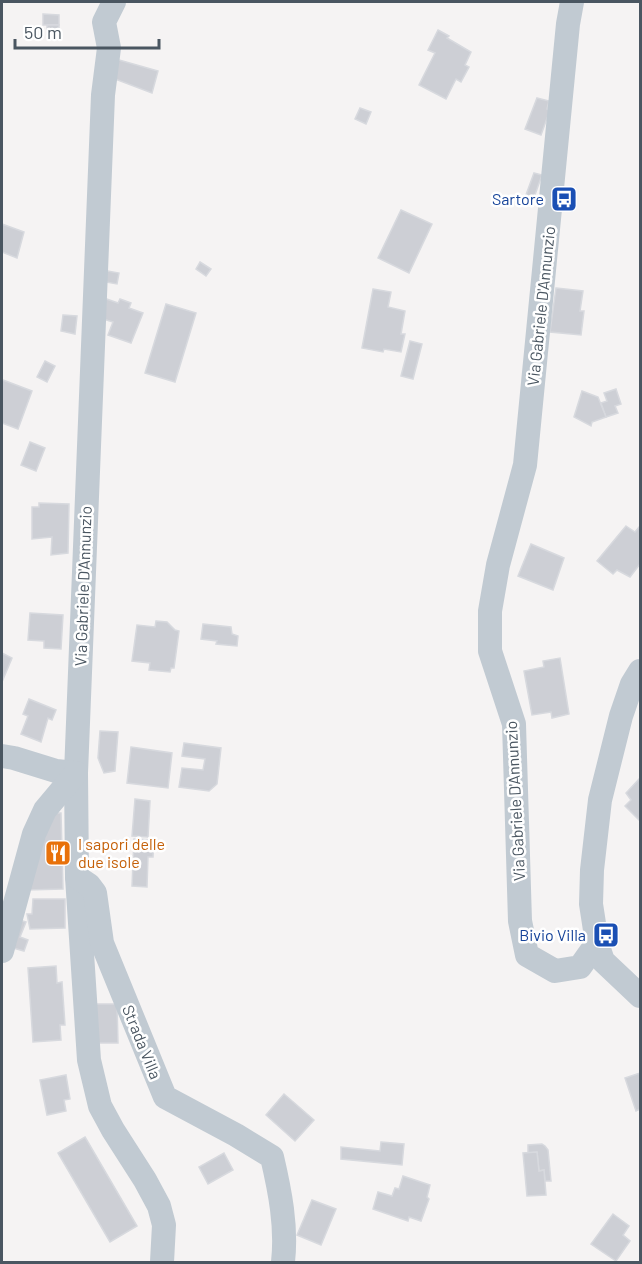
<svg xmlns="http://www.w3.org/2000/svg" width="642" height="1264" font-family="Barlow,sans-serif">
<rect width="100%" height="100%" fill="#f5f3f3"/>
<g fill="#cdcfd5" stroke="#d7d9de" stroke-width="1.5">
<path d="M43 14 59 15V25H43Z"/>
<path d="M47 25H59V35L47 34Z"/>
<path d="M438 30 449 36 447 38 471 52 465 65 469 67 461 82 456 79 446 99 419 85 435 53 428 50Z"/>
<path d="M112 58 158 71 152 93 115 79Z"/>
<path d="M537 98 549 101 547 109 550 110 541 135 525 129Z"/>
<path d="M360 108 371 112 366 124 355 119Z"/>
<path d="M534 173 542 175 531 206 523 203Z"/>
<path d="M401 210 432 224 409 273 378 258Z"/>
<path d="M2 224 24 232 17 258 2 252Z"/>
<path d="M200 262 211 269 206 276 196 269Z"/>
<path d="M102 270 119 273 117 284 100 281Z"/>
<path d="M556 288 583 291 580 311H584L581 335 550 332Z"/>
<path d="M373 289 391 292 388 307 405 311 401 334H405L401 352 384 349 383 352 362 348Z"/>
<path d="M101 297 118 303 120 299 131 303 129 308 143 313 131 343 108 335 113 322 103 319Z"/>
<path d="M166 304 196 313 175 382 145 373Z"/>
<path d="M63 315 77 316 75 334 61 331Z"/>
<path d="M410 341 422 344 413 379 401 376Z"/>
<path d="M45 361 55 366 47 382 37 377Z"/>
<path d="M3 380 32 391 18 429 2 423V382Z"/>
<path d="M616 389 621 404 615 406 618 413 606 417 601 403 607 401 604 393Z"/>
<path d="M582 391 598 397 606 417 592 422 591 426 574 417Z"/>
<path d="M30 442 45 448 36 471 21 465Z"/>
<path d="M39 503 69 504 68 553 51 555 52 537 32 539V507H39Z"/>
<path d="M626 526 635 532 639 527 640 528V564L630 577 617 570 613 574 597 561Z"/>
<path d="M531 544 564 558 553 590 518 576Z"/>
<path d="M30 613 63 615 61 649 44 648V641L28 640Z"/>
<path d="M156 621 167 622 175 630 179 631 174 668H171L170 672 149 670 150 663 132 661 137 625 155 627Z"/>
<path d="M203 624 231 627 232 634 238 636 237 646 216 644 217 641 201 639Z"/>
<path d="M2 653 12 658 2 682Z"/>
<path d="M560 658 569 714 552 718 551 712 532 715 524 671 544 667 543 661Z"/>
<path d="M29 699 56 710 52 720 48 718 41 742 21 734 28 716 23 714Z"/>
<path d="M100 731 118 732 115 771 104 773 98 758Z"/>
<path d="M184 743 221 748 217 784 209 791 179 787 182 768 203 770 205 759 182 756Z"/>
<path d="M131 747 172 753 168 788 127 783Z"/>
<path d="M639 779 640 780V821L625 806 631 800 626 793Z"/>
<path d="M135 799 150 801 148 837 132 836Z"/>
<path d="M51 813H61L63 889 27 890Z"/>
<path d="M134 839 154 840 153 857H148L147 887 132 886Z"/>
<path d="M33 899H65V928L30 929 27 914H32Z"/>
<path d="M16 919 26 922 20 937 28 940 24 951 6 946Z"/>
<path d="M56 966 57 983 62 982 65 1025H60L61 1040 33 1042 28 968Z"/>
<path d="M96 1004H117L118 1043H97Z"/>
<path d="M640 1073V1109L636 1111 625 1078Z"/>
<path d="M66 1075 70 1099 64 1100 66 1111 47 1115 40 1080Z"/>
<path d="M284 1094 314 1120 295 1141 266 1115Z"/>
<path d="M85 1137 137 1226 110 1242 58 1153Z"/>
<path d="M381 1142 404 1144 402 1165 341 1159V1147L380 1151Z"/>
<path d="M542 1144 545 1146 548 1150 551 1181H545L544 1170 539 1171 537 1152 528 1153V1145Z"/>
<path d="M537 1152 539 1171 544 1170 546 1195 527 1196 523 1153Z"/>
<path d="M224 1153 233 1170 208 1184 199 1167Z"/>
<path d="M403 1176 430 1185 427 1197 429 1199 421 1221 409 1217 408 1221 373 1209 378 1192 392 1196 395 1188 399 1189Z"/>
<path d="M312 1200 336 1209 321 1245 297 1235Z"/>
<path d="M613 1214 629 1226 623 1235 630 1241 616 1261 591 1244Z"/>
</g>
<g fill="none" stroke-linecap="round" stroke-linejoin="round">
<g stroke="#c1cad2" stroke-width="24">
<path d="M114 2 104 22 109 48 103 95 76 773 77 877 89 1060 100 1106 113 1130 145 1180 159 1206 164 1225 162 1262"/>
<path d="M572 2 568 24 525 465 498 565 490 611V651L514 724 520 921 527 955 555 971 580 967 597 943 591 904 592 870 600 800 621 716 632 684 640 671"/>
<path d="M2 756 14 758 56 771 76 773"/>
<path d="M77 877 89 885 95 893 102 943 165 1097 236 1135 272 1157C280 1191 287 1227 283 1262"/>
<path d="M597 943 603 961 640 996"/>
<path d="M2 951 34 834 45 810 76 773"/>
</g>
</g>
<defs>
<symbol id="bus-square" viewBox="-11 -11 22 22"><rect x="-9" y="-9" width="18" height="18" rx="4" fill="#1a4fb4" stroke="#fff"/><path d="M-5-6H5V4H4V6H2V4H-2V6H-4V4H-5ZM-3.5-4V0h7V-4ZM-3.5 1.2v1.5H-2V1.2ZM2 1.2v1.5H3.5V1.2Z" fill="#fff"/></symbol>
<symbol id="restaurant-square" viewBox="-11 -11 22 22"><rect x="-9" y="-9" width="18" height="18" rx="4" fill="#e8710a" stroke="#fff"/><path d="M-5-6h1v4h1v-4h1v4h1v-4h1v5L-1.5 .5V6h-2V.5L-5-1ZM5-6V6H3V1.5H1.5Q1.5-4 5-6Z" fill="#fff"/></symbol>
</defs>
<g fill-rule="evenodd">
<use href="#bus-square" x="549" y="184" width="30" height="30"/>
<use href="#restaurant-square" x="43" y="838" width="30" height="30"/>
<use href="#bus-square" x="591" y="920" width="30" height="30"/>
</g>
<g text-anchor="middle" stroke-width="5" stroke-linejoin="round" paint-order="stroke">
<g font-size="16" fill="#164399" stroke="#fff" text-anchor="end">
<text x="544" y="205">Sartore</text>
<text x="586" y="941">Bivio Villa</text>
</g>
<g font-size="16" fill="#4a5661" stroke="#fff">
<text transform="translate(541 306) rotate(-84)" y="6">Via Gabriele D'Annunzio</text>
<text transform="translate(83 586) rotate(-88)" y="6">Via Gabriele D'Annunzio</text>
<text transform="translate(515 801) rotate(-93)" y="6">Via Gabriele D'Annunzio</text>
<text transform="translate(142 1042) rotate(68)" y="6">Strada Villa</text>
</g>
<g font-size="16" fill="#c56008" stroke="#fff" text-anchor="start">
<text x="78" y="850">I sapori delle<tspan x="78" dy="18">due isole</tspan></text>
</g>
</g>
<rect width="642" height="1264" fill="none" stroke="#4a5661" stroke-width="6"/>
<path d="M15 39v9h144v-9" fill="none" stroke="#4a5661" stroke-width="3"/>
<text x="24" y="39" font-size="18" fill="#4a5661" stroke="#ffffff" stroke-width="4.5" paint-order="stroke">50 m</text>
</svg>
